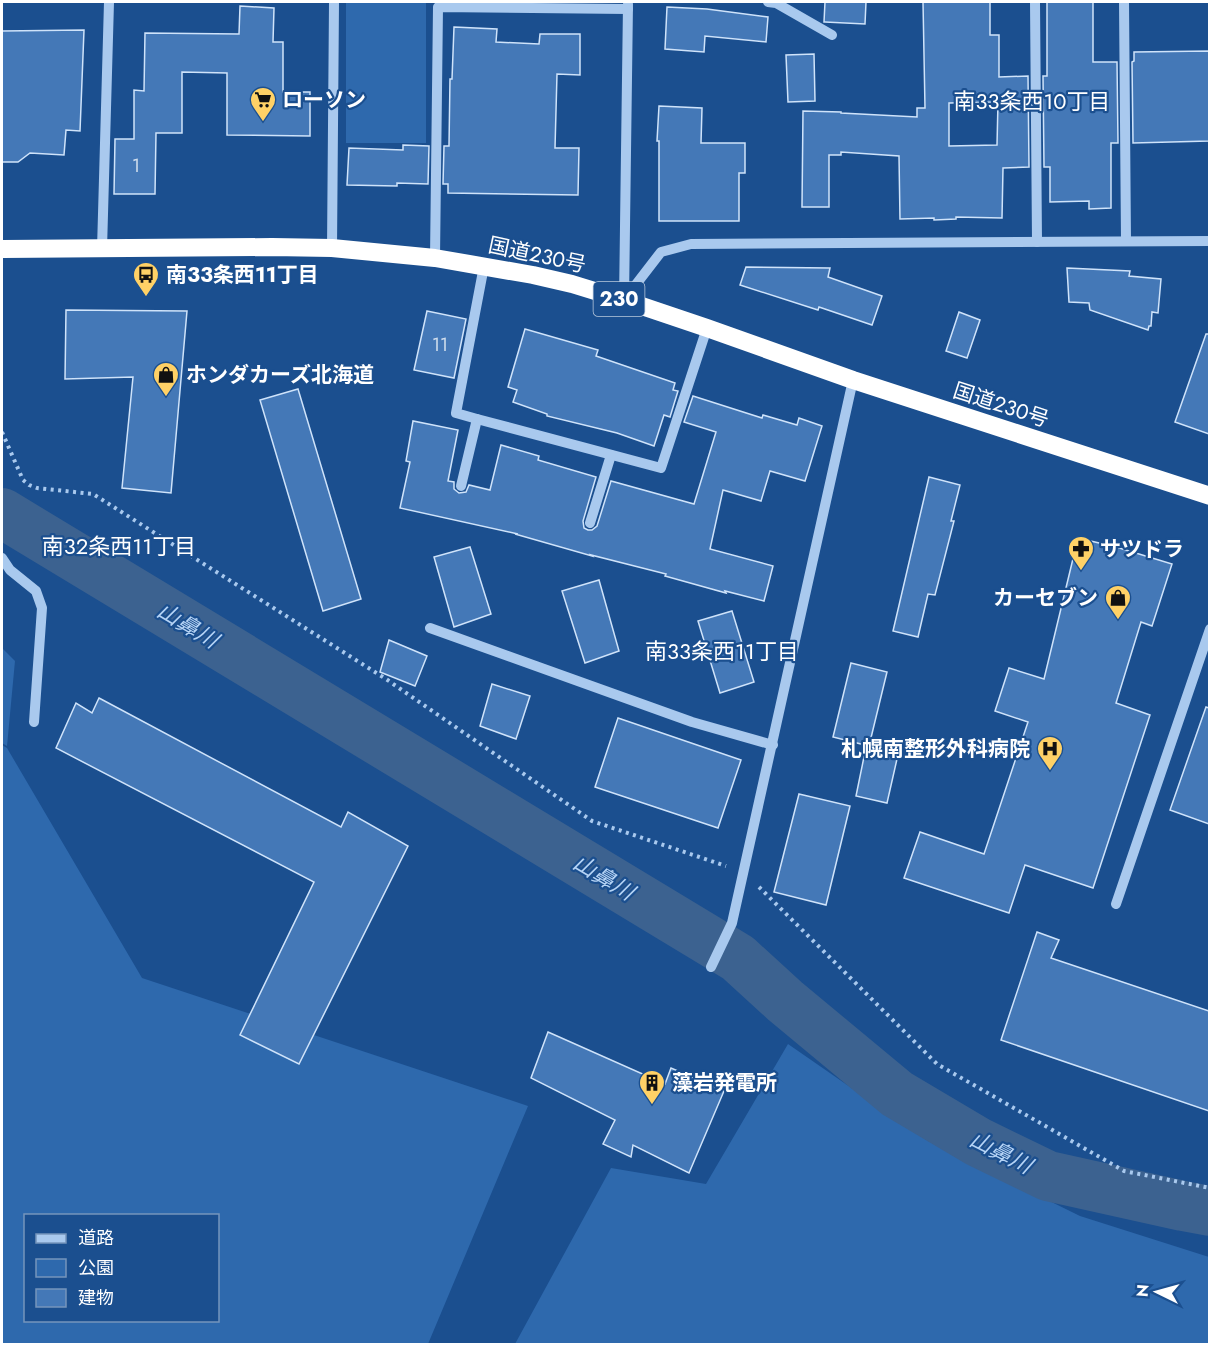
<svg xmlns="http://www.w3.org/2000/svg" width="1211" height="1346" font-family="Jost,'Noto Sans JP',sans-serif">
<rect width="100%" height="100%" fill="#1b4f8f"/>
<g fill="#2e69ad" fill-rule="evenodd">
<rect x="346" y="2" width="80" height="141"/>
<path d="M2 648 15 661 7 746 2 743Z"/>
<path d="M2 745 7 748 142 978 528 1106 428 1344H2ZM26 1216H218V1320H26Z"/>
<path d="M788 1044 928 1141 1080 1216 1209 1257V1344H515L611 1168 706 1184Z"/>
</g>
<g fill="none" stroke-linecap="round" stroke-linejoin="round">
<path stroke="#3c6290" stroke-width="50" d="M2 513 738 958 785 1001 897 1094 978 1142 1048 1176 1183 1206 1210 1211"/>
</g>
<g fill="#4478b7" stroke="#cfe3fa" stroke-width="1.5" fill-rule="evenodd">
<path d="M825 2H866L865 24 825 22H824Z"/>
<path d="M923 2H990V35H999V77L1028 76 1029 167 1003 168 1002 218 956 217V219L934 220V218L900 219 899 156 841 152V155H829V207H802L803 111 841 112V113L917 117V108H925ZM998 102 997 145 949 146V103Z"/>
<path d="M1047 2H1093V62H1117L1118 143H1111V208L1089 209V201L1050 202V167H1044L1043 76H1047Z"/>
<path d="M240 6 274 8 273 42H283V92H310V136L227 135V73L182 72V133H156L155 194H114L115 139H134V90L144 91 145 33 239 34Z"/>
<path d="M667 7 707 9 768 17 766 42 705 36 704 52 665 49Z"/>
<path d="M454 27 497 29 496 42 539 44 540 34H580V75L557 74 555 148H579L578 195 448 193V184H443L444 146H449L450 79H452Z"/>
<path d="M84 30 80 131 66 130 64 155 30 153 18 162H2V31Z"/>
<path d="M1209 51V141L1133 143 1132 62 1134 61V52Z"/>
<path d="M814 54 815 101 788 102 786 55Z"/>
<path d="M659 106 702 108 701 143H745V173H739V221H659V141H657Z"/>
<path d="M403 145 429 146 428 184 397 183V186L347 185 349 148 403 150Z"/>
<path d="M746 267 830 268 828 277 882 296 872 325 819 307 818 310 740 285Z"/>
<path d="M1067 268 1130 271 1129 276 1161 279 1158 313 1152 312 1151 326H1149L1148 330 1090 310 1089 303 1069 302Z"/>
<path d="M66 310 187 311 171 493 122 488 133 377 65 379Z"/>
<path d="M427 311 466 319 454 378 414 370Z"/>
<path d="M959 312 980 320 967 358 946 351Z"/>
<path d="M525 329 598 350 596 356 675 383 673 390 678 391 670 417 664 415 654 446 617 433 547 416V414L513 402 517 390 508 387Z"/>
<path d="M1206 334H1209V434L1175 422Z"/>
<path d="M298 389 361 599 323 611 260 400Z"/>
<path d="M693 396 762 418 763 415 797 425 799 418 822 426 805 481 770 471 761 501 723 490 710 549 773 566 764 601 725 591 726 593 665 576 666 574 591 555 592 556 515 534H518L400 508 410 462 406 461 413 421 458 430 448 481 454 482V489L459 493 466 492 469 485 490 490 501 445 539 456 538 460 596 477 583 521 584 528 588 530H592L597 526 611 481 694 504 716 432 684 422Z"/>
<path d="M929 477 960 485 951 521H954L935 595 928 594 918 637 893 631Z"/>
<path d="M1078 538 1116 547 1172 564 1152 626 1141 622 1116 703 1150 715 1093 888 1025 865 1009 913 904 878 920 832 984 854 1028 722 995 711 1009 668 1044 679Z"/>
<path d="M470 547 491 614 454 627 434 557Z"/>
<path d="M599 580 619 651 585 663 562 591Z"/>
<path d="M732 611 754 682 720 693 698 621Z"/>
<path d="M389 640 427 656 415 686 380 672Z"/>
<path d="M851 663 887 672 869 746 833 737Z"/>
<path d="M492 684 530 696 516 739 480 726Z"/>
<path d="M99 698 341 827 348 812 408 846 299 1064 240 1035 314 882 56 748 76 703 92 713Z"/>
<path d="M1206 707 1209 708V824L1170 810Z"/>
<path d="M618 718 741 760 718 828 595 787Z"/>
<path d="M865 752 897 759 887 803 856 796Z"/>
<path d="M799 794 850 806 826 905 774 892Z"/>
<path d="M1037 932 1059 940 1051 958 1209 1011V1111L1001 1040Z"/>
<path d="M548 1032 665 1084 671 1068 724 1091 689 1173 633 1145 631 1157 603 1144 615 1120 531 1078Z"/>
</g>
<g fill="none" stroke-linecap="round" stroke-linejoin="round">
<g stroke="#a9c9ee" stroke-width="4" stroke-dasharray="3 4.5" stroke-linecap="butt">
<path d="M2 432 23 480 29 485 37 488 93 494 386 679 592 821 726 866"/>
<path d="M759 887 937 1064 1124 1171 1210 1188"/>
</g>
<g stroke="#a9c9ee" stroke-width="10">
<path d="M768 2 776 3 832 35"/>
<path d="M1035 2 1037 242"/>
<path d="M1124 2 1126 241"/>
<path d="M332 248 334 2"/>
<path d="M102 249 109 2"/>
<path d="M435 258 438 7 628 9"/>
<path d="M484 266 456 413 477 419 661 468 707 328"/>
<path d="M624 300 661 252 691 244 1210 241"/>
<path d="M624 300 628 4"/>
<path d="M461 486 477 419"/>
<path d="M590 523 611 455"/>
<path d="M2 558 10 570 36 591 42 608 34 722"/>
<path d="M430 628 692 722 773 745"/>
<path d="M1116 904 1210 629"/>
<path d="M711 967 732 923 853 380"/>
</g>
<path stroke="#fff" stroke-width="18" d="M2 249 272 247 332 248 435 258 533 275 572 284 624 300 707 328 853 380 1210 496"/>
</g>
<defs>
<symbol id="supermarket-pin" viewBox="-11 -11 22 30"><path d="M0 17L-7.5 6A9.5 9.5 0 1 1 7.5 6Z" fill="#ffd166" stroke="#1b4f8f"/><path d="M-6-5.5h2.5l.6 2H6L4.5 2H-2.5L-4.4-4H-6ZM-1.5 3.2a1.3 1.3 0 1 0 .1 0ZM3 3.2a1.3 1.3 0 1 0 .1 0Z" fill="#111"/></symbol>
<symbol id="bus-pin" viewBox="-11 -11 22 30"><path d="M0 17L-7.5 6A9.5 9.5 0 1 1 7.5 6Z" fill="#ffd166" stroke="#1b4f8f"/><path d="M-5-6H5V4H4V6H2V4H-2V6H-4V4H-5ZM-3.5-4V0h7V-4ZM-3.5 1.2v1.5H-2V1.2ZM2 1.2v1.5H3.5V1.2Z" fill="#111"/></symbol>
<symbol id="shop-pin" viewBox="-11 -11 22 30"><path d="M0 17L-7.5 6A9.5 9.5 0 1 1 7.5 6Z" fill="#ffd166" stroke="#1b4f8f"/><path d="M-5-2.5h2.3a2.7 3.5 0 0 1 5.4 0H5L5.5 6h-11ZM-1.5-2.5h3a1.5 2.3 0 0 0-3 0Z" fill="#111"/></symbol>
<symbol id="pharmacy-pin" viewBox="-11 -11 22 30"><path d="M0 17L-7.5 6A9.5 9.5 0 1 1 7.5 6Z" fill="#ffd166" stroke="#1b4f8f"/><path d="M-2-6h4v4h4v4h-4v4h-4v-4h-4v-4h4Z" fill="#111"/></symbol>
<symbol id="hospital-pin" viewBox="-11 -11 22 30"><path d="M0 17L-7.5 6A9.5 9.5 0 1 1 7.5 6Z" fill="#ffd166" stroke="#1b4f8f"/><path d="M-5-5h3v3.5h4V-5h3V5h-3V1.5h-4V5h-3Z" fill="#111"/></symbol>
<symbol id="building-pin" viewBox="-11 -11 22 30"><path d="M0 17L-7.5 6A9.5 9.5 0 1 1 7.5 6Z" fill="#ffd166" stroke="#1b4f8f"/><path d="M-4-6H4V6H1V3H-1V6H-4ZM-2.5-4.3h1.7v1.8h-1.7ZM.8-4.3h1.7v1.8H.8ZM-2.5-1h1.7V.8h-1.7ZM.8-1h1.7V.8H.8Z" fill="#111"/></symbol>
</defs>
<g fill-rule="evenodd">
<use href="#supermarket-pin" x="248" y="85" width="30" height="40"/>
<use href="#bus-pin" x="131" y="260" width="30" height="40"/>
<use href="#shop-pin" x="151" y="360" width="30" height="40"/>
<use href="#pharmacy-pin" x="1066" y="534" width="30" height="40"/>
<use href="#shop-pin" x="1103" y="583" width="30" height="40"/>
<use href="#hospital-pin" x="1035" y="734" width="30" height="40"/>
<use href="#building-pin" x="637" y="1068" width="30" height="40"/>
</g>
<g text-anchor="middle" stroke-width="4.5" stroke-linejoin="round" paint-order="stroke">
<g font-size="18" fill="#d0dded">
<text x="136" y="172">1</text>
<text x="440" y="351">11</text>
</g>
<rect fill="#1b4f8f" stroke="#bbcadd" stroke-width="1.5" x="593.5" y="282" width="51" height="34" rx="4.5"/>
<g font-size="20" font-weight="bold" fill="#fff">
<text x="619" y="306">230</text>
</g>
<g font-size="21" font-weight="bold" fill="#fff" stroke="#1b4f8f" text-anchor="start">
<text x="282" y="107">ローソン</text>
<text x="166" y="282">南33条西11丁目</text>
<text x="186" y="382">ホンダカーズ北海道</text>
<text x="1100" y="556">サツドラ</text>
<text x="1098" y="605" text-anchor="end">カーセブン</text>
<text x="1030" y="756" text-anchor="end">札幌南整形外科病院</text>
<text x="672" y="1090">藻岩発電所</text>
</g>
<g font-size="21" fill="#fff" stroke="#1b4f8f">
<text transform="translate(537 255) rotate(12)" y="7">国道230号</text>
<text transform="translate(1001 405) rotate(18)" y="7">国道230号</text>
</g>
<g font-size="22" fill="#fff" stroke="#1b4f8f">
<text x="1032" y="109">南33条西10丁目</text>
<text x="119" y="554">南32条西11丁目</text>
<text x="722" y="659">南33条西11丁目</text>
</g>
<g font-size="22" font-style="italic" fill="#b5d3f5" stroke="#1b4f8f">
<text transform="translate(188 625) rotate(31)" y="8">山鼻川</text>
<text transform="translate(604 877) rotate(31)" y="8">山鼻川</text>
<text transform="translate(1001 1152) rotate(27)" y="8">山鼻川</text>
</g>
</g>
<rect width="1211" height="1346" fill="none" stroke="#ffffff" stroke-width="6"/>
<rect x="24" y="1214" width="195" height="108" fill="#1b4f8f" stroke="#7695bc" stroke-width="1.5"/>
<rect x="36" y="1234" width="30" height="9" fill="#a9c9ee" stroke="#7695bc" stroke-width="1.5"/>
<text x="78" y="1244" font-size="18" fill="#ffffff">道路</text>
<rect x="36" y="1259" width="30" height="18" fill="#2e69ad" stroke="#7695bc" stroke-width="1.5"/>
<text x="78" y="1274" font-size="18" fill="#ffffff">公園</text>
<rect x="36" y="1289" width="30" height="18" fill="#4478b7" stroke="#7695bc" stroke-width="1.5"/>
<text x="78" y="1304" font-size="18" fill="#ffffff">建物</text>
<g transform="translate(1157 1292) rotate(275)" stroke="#1b4f8f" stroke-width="4.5" paint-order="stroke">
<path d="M0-4.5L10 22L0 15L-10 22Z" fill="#ffffff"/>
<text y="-9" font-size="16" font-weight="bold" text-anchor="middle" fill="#ffffff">N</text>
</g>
</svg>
